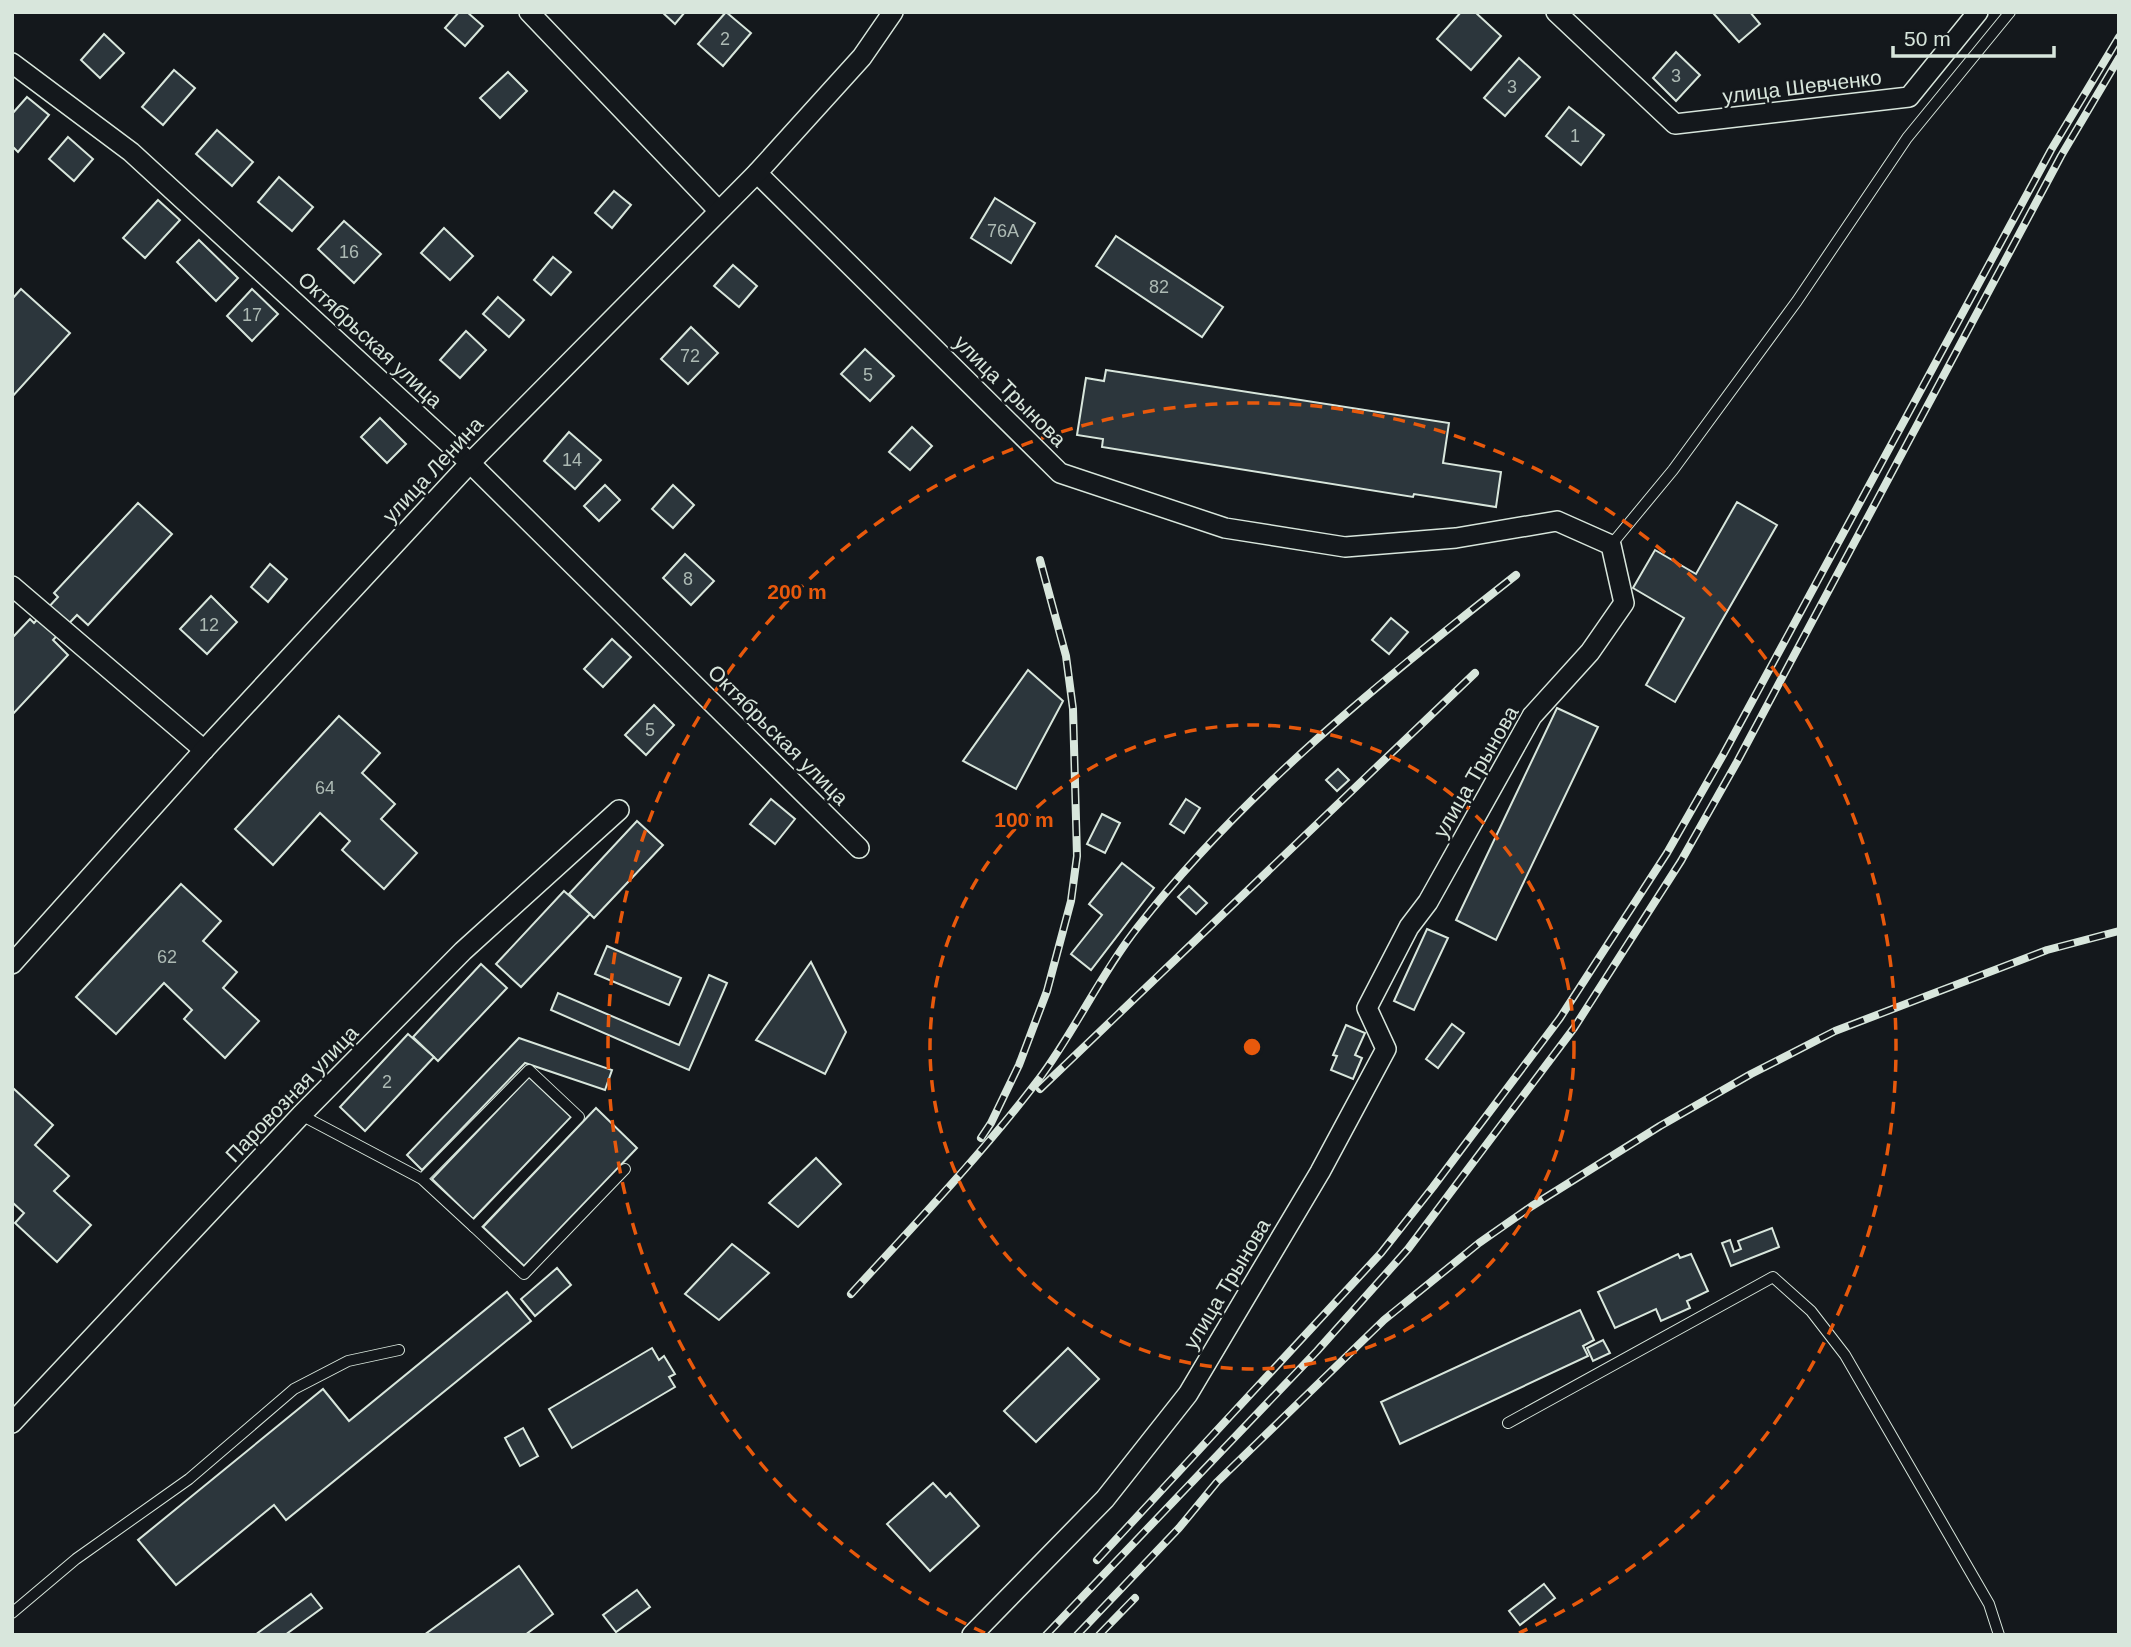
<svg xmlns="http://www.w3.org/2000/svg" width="2131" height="1647" font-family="Helvetica,sans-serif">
<rect width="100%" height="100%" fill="#14181c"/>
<g fill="#2c363c" stroke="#d8e6dc" stroke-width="2">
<path d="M459 12H467L483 26 465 46 445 28Z"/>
<path d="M662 12H685L675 24Z"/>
<path d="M726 12 751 33 723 66 698 44Z"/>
<path d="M1461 12H1475L1501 36 1471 70 1437 39Z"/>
<path d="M1716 12H1750L1760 24 1739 42 1714 14Z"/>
<path d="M104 34 124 53 100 78 81 60Z"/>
<path d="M1676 52 1700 75 1676 101 1653 78Z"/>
<path d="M1519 58 1540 77 1505 116 1484 98Z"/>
<path d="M174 70 195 88 163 125 142 107Z"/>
<path d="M508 72 527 91 500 118 480 98Z"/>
<path d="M27 97 49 115 18 152 12 146V114Z"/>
<path d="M1569 107 1604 135 1581 165 1546 136Z"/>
<path d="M217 130 253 162 232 186 196 154Z"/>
<path d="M68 137 93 159 74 181 49 159Z"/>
<path d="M279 177 313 207 292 231 258 202Z"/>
<path d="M614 191 631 205 612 228 595 213Z"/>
<path d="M995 198 1035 223 1011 263 971 238Z"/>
<path d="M158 200 180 220 145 258 123 238Z"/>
<path d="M344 221 381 254 354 283 318 249Z"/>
<path d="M444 228 473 256 450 280 421 253Z"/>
<path d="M1116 236 1223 307 1202 337 1096 266Z"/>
<path d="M199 240 238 278 216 301 177 262Z"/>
<path d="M553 257 571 272 551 295 534 280Z"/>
<path d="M733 265 757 286 739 307 714 286Z"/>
<path d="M21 289 70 333 12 397V299Z"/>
<path d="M252 289 278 314 252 341 227 316Z"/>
<path d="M498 297 524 320 509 337 483 314Z"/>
<path d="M691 327 718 353 688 384 661 359Z"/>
<path d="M466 331 486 350 460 378 440 360Z"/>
<path d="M865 349 894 376 870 401 841 374Z"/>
<path d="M1106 370 1449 423 1443 463 1501 472 1496 507 1414 494 1413 497 1102 447 1103 439 1077 435 1086 378 1104 381Z"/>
<path d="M380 418 406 444 387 463 361 437Z"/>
<path d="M912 427 932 446 910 470 889 452Z"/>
<path d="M569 432 601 460 575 489 544 461Z"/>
<path d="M605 485 620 500 599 521 584 506Z"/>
<path d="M673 485 694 505 673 528 652 509Z"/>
<path d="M1737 502 1777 525 1675 702 1646 685 1684 618 1633 588 1655 550 1696 574Z"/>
<path d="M138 503 172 534 88 625 77 615 53 640 68 655 12 715V638L30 619 34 623 58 597 54 593Z"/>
<path d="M685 554 714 581 691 605 663 578Z"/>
<path d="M270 564 287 579 268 602 251 587Z"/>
<path d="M211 596 237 622 207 654 180 629Z"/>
<path d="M1391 618 1408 632 1389 654 1372 640Z"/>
<path d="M612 639 631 657 603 687 584 669Z"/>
<path d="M1028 670 1063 701 1016 789 963 761Z"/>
<path d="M654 705 674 725 646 755 625 735Z"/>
<path d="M1557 708 1598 727 1496 940 1456 920Z"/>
<path d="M339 716 380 753 362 773 395 804 381 819 417 853 384 889 342 850 350 841 320 813 273 865 235 829Z"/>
<path d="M1338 769 1349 780 1337 791 1326 780Z"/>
<path d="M771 799 795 819 775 844 750 824Z"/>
<path d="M1186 799 1200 808 1184 833 1170 824Z"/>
<path d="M1102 814 1120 823 1105 853 1087 844Z"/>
<path d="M637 821 663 845 594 918 569 894Z"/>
<path d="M1122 863 1154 888 1091 970 1071 954 1102 915 1089 904Z"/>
<path d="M181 884 221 921 203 941 237 972 223 988 259 1021 225 1058 184 1019 192 1010 164 983 116 1034 76 997Z"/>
<path d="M1189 886 1207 903 1196 914 1178 897Z"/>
<path d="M564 891 590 914 521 987 496 964Z"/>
<path d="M1427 929 1448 938 1414 1010 1394 1001Z"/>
<path d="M607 946 681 978 669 1005 595 974Z"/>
<path d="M811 962 846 1032 825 1074 756 1040Z"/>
<path d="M481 964 507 988 438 1061 413 1037Z"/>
<path d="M709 975 727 983 689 1070 551 1010 558 993 679 1045Z"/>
<path d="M1452 1024 1464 1033 1438 1068 1426 1059Z"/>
<path d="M1346 1025 1365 1033 1355 1055 1362 1058 1353 1079 1331 1070 1337 1056 1333 1055Z"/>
<path d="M408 1034 434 1057 365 1131 340 1107Z"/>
<path d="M519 1038 612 1070 605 1090 525 1063 422 1170 407 1155Z"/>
<path d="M529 1077 571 1117 473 1219 432 1179Z"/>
<path d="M13 1088 53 1125 35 1145 69 1176 54 1191 91 1225 57 1262 15 1223 24 1213 12 1202Z"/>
<path d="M596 1108 637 1148 524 1266 483 1227Z"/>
<path d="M816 1158 841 1184 798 1227 769 1203Z"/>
<path d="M1772 1228 1779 1247 1731 1266 1722 1243 1730 1240 1734 1252 1741 1249 1738 1241Z"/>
<path d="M732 1244 769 1273 719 1320 685 1294Z"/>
<path d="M1678 1254 1680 1258 1691 1254 1708 1291 1687 1301 1690 1308 1661 1321 1656 1309 1615 1328 1598 1292Z"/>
<path d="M557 1268 571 1285 535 1316 521 1299Z"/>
<path d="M507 1292 531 1321 286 1520 274 1505 176 1585 138 1540 323 1389 349 1421Z"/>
<path d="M1580 1310 1594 1340 1583 1346 1588 1356 1400 1444 1381 1402Z"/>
<path d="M1603 1340 1610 1353 1593 1361 1587 1348Z"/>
<path d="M652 1348 659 1360 664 1356 675 1374 669 1377 675 1387 572 1448 549 1409Z"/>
<path d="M1068 1348 1099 1379 1036 1442 1004 1411Z"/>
<path d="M523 1428 538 1456 520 1466 505 1438Z"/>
<path d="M933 1483 946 1497 950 1493 979 1526 930 1571 887 1524Z"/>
<path d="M519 1566 553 1614 525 1635H424Z"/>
<path d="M1544 1584 1555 1598 1520 1625 1509 1611Z"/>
<path d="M637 1590 650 1607 616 1632 603 1615Z"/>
<path d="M311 1594 322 1608 285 1635H255Z"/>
</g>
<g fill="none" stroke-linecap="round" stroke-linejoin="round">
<defs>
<g id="lane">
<path d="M1611 545 1673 470 1797 301 1907 138 2010 12"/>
<path d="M301 1115 422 1179 529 1070 579 1117 474 1227 422 1179"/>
<path d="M474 1227 524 1274 625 1169"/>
<path d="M1508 1423 1773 1277 1811 1311 1845 1355 1989 1604 1999 1635"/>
<path d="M12 1613 76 1559 189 1479 294 1389 348 1361 399 1350"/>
</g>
<g id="street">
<path d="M529 12 718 210"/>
<path d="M1556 12 1675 124 1909 97 1978 12"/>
<path d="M12 63 131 152 470 463 859 848"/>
<path d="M757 173 1060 473 1225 528 1345 547 1456 538 1557 521 1611 545 1624 603 1590 652 1532 716 1428 902 1409 927 1367 1008 1386 1049 1320 1172 1188 1394 1105 1499 972 1635"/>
<path d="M12 586 204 750"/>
<path d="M12 964 204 750 470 463 757 173 862 57 893 12"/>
<path d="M12 1423 301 1115 463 951 619 810"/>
</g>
</defs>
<use href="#lane" stroke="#d8e6dc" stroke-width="12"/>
<use href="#street" stroke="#d8e6dc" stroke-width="22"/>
<use href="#lane" stroke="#14181c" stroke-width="10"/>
<use href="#street" stroke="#14181c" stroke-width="19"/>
<defs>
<g id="rail">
<path d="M1040 1089 1475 673"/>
<path d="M981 1138 991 1123 1019 1065 1047 991 1071 901 1077 856 1073 709 1066 656 1040 560"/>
<path d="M851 1294C915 1224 981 1155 1039 1079 1075 1031 1100 975 1137 928 1244 791 1380 682 1516 575"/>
<path d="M1097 1560 1381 1253 1433 1187 1560 1018 1667 853 1723 755 2051 150 2119 37"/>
<path d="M1046 1635 1317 1351 1408 1249 1574 1028 1681 861 1737 762 2061 156 2119 58"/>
<path d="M1077 1635 1179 1528 1217 1482 1384 1320 1479 1243 1532 1206 1660 1126 1751 1074 1835 1031 2047 950 2119 931"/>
<path d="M1099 1635 1135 1598"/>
</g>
</defs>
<use href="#rail" stroke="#d8e6dc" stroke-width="8"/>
<use href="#rail" stroke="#14181c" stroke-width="5" stroke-dasharray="16" stroke-linecap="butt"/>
</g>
<g fill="none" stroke="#e8590c" stroke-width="3.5" stroke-dasharray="12 9">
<circle cx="1252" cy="1047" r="322"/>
<path d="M985 1633A644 644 0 1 1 1519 1633"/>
</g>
<g text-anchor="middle" stroke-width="5" stroke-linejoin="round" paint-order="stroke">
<g font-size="18" fill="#adbab4">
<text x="725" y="45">2</text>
<text x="1676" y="82">3</text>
<text x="1512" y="93">3</text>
<text x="1575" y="142">1</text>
<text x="1003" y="237">76А</text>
<text x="349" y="258">16</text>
<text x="1159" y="293">82</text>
<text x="252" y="321">17</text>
<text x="690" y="362">72</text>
<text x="868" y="381">5</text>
<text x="572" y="466">14</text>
<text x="688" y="585">8</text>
<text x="209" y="631">12</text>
<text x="650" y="736">5</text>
<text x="325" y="794">64</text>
<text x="167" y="963">62</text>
<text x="387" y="1088">2</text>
</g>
<g font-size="21" fill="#d8e6dc" stroke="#14181c">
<text transform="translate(1802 87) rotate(-7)" y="7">улица Шевченко</text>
<text transform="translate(370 340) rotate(43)" y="7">Октябрьская улица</text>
<text transform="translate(1010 391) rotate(45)" y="7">улица Трынова</text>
<text transform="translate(433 470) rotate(-47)" y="7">улица Ленина</text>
<text transform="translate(778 735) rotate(45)" y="7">Октябрьская улица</text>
<text transform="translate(1476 772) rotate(-60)" y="7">улица Трынова</text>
<text transform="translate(292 1094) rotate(-46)" y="7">Паровозная улица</text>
<text transform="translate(1227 1284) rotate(-59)" y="7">улица Трынова</text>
</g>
</g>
<circle cx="1252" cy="1047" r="10" fill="#e8590c" stroke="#14181c" stroke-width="3.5"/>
<g font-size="21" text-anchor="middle" font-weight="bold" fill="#e8590c" stroke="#14181c" stroke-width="5" stroke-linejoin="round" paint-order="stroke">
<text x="797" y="599">200 m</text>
<text x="1024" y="827">100 m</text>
</g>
<rect width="2131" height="1647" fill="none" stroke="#d8e6dc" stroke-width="28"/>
<path d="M1893 46v10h161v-10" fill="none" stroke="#d8e6dc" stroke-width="3.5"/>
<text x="1904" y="46" font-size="21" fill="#d8e6dc" stroke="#14181c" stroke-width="5" paint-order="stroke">50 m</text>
</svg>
